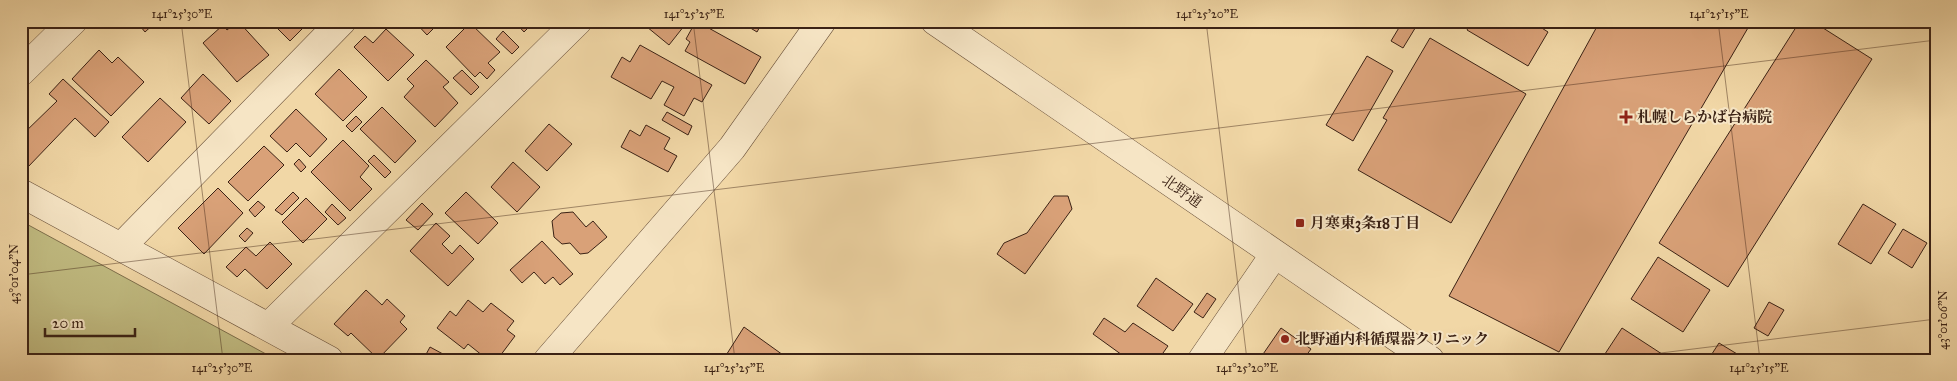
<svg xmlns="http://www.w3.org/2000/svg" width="1957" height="381" font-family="'IM FELL Great Primer','Noto Serif JP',serif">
	<rect width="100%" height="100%" fill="#f1d7a6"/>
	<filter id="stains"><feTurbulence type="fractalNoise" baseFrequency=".004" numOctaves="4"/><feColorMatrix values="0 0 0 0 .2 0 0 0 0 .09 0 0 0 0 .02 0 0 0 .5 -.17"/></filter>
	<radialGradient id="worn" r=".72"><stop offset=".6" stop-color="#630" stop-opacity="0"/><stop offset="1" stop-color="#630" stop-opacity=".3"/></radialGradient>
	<!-- green -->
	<path fill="#c1bc82" stroke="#7e6f4c" d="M 21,221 L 277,360 L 21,360 Z"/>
	<!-- building -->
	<g fill="#d9a178" stroke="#3b2215">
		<path d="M 136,21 L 157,21 L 145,32 Z"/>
		<path d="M 238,21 L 269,55 L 237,82 L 203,43 L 223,25 L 227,30 Z"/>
		<path d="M 270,21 L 295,21 L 302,29 L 290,41 Z"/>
		<path d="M 414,21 L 441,21 L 427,35 Z"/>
		<path d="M 514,21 L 535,21 L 524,32 Z"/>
		<path d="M 652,21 L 688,21 L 669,45 L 647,27 Z"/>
		<path d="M 696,21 L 761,57 L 745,84 L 685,51 L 690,42 L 686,39 Z"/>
		<path d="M 739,21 L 763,21 L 757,32 Z"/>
		<path d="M 1403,21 L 1411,21 L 1417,25 L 1403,48 L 1391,41 Z"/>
		<path d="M 1472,21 L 1531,21 L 1548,32 L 1528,66 L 1467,30 Z"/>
		<path d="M 1600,21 L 1752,21 L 1559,352 L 1449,296 Z"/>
		<path d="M 1800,21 L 1812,21 L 1872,59 L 1728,287 L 1659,243 Z"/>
		<path d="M 470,23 L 500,52 L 488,63 L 495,70 L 487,79 L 480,72 L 475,77 L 446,47 Z"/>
		<path d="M 386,29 L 414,55 L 388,81 L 354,47 L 365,36 L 373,43 Z"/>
		<path d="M 503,31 L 519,47 L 512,54 L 496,39 Z"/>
		<path d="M 1430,38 L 1526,94 L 1451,223 L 1358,170 L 1387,120 L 1383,118 Z"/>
		<path d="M 640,45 L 712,85 L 702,102 L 694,98 L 684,116 L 664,105 L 674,87 L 662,81 L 651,99 L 611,77 L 622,57 L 630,62 Z"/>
		<path d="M 99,50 L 112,63 L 118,57 L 144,82 L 111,116 L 72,79 Z"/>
		<path d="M 1367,56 L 1393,71 L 1353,141 L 1326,125 Z"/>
		<path d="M 426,60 L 449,82 L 443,87 L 458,103 L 435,127 L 404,97 L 414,86 L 407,79 Z"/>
		<path d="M 339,69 L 367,97 L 343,121 L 315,94 Z"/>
		<path d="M 462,70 L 479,87 L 471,95 L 453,78 Z"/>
		<path d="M 203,74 L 231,101 L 209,124 L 181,98 Z"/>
		<path d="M 63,79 L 109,122 L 95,137 L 75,118 L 27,168 L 21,163 L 21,136 L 57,101 L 49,94 Z"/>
		<path d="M 160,98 L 186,122 L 148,162 L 122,137 Z"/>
		<path d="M 382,107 L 416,141 L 395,163 L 360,129 Z"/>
		<path d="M 296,109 L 327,139 L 310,157 L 296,143 L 287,152 L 270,136 Z"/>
		<path d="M 667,112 L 692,126 L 688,135 L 662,120 Z"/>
		<path d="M 356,116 L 362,122 L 352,132 L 346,126 Z"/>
		<path d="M 549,124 L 572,144 L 547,171 L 525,151 Z"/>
		<path d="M 646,125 L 670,138 L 664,149 L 677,156 L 668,172 L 621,147 L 630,130 L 640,136 Z"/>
		<path d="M 343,140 L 369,166 L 360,177 L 372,189 L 350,211 L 311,172 Z"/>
		<path d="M 264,146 L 284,165 L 248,201 L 228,182 Z"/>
		<path d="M 374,155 L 391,172 L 385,178 L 368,161 Z"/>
		<path d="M 299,159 L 306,167 L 301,172 L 294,164 Z"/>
		<path d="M 513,162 L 540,187 L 517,212 L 491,187 Z"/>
		<path d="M 218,188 L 243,213 L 204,254 L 178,228 Z"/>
		<path d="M 293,192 L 299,198 L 282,215 L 275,210 Z"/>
		<path d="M 466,192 L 498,223 L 478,244 L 445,213 Z"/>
		<path d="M 1054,196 L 1068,196 L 1072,209 L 1025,274 L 997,254 L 1004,243 L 1027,233 Z"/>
		<path d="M 306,198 L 327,219 L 303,243 L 282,222 Z"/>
		<path d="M 258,201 L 265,207 L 255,217 L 249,210 Z"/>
		<path d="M 422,203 L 433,214 L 418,230 L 406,220 Z"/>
		<path d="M 332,204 L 346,218 L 338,225 L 325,212 Z"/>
		<path d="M 1863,204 L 1896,224 L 1871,264 L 1838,244 Z"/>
		<path d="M 573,212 L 586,227 L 593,221 L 607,237 L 588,253 L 580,254 L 570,243 L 562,244 L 554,237 L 552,221 L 561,213 Z"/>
		<path d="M 436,223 L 450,236 L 442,244 L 452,254 L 460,245 L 474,259 L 448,286 L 410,251 Z"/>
		<path d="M 247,228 L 253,233 L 245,242 L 239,236 Z"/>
		<path d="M 1903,229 L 1927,243 L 1912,268 L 1888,253 Z"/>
		<path d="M 542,241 L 573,274 L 560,285 L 553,277 L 545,284 L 534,272 L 522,283 L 510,270 Z"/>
		<path d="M 270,242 L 292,264 L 267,289 L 245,269 L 237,277 L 226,267 L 246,247 L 256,256 Z"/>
		<path d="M 1658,257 L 1710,290 L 1683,332 L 1631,299 Z"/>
		<path d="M 1156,278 L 1193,304 L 1173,331 L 1137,306 Z"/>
		<path d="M 366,290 L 382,305 L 387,299 L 405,316 L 400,322 L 407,329 L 378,359 L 351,333 L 348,336 L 334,324 Z"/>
		<path d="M 1207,293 L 1216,299 L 1203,318 L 1194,312 Z"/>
		<path d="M 468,300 L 483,312 L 491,303 L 514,321 L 507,330 L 515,336 L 497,360 L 488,360 L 468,344 L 464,349 L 437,328 L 450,311 L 456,316 Z"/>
		<path d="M 1769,302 L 1784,310 L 1768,336 L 1754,328 Z"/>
		<path d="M 1104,318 L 1125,332 L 1133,323 L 1168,346 L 1158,360 L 1129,360 L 1093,334 Z"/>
		<path d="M 744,327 L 790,360 L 723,360 Z"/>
		<path d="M 1281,328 L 1311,349 L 1303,360 L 1259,360 Z"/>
		<path d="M 1622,328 L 1665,356 L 1662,360 L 1601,360 Z"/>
		<path d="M 1719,343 L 1747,360 L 1708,360 Z"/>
		<path d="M 430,347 L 454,360 L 423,360 Z"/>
	</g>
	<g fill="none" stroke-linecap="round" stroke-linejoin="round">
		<defs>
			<g id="minor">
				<path d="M 935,21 L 1430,360"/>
				<path d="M 21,72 L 73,21"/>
				<path d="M 21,193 L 329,360"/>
				<path d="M 121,247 L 342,21"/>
				<path d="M 269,326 L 578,21"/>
				<path d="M 548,360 L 732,148 L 822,21"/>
				<path d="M 1202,360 L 1274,255"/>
			</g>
		</defs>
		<!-- minor casing -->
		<use href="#minor" stroke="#684f39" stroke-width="29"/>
		<!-- minor -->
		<use href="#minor" stroke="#f6e5c5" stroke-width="28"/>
	</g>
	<!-- ticks -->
	<path fill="none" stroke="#3b2215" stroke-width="1" stroke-opacity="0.45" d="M 181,21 L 223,360M 693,21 L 735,360M 1206,21 L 1247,360M 1718,21 L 1760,360M 21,275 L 1936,40M 1604,360 L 1936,319"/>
	<!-- markers -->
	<g fill="#8f2418" stroke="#f6e5c5" stroke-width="2">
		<path d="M1623.5 109.5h5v5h5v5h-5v5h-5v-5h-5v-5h5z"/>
		<rect x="1295" y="218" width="10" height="10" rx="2.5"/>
		<circle cx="1285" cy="339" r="5"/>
	</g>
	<g text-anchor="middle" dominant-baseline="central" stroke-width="4" stroke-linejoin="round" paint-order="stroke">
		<!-- poi labels -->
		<g font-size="15" font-weight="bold" fill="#3b2215" stroke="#f6e5c5" text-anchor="start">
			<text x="1637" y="117">札幌しらかば台病院</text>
			<text x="1310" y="223">月寒東3条18丁目</text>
			<text x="1295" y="339">北野通内科循環器クリニック</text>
		</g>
		<!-- street labels -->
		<g font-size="15" fill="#3b2215" stroke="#f6e5c5">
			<text transform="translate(1182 191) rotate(35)">北野通</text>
		</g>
	</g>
	<!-- margin -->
	<rect width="1957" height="381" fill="none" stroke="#f1d7a6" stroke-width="55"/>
	<!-- scale -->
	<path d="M45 328v8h90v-8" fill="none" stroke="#3b2215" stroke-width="2.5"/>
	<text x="52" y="328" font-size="15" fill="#3b2215" stroke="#f6e5c5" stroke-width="4" paint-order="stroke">20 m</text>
	<rect x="28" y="28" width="1902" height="326" fill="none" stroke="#3b2215" stroke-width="2"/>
	<g font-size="12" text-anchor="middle" fill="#3b2215">
		<text x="182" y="18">141°25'30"E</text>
		<text x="694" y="18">141°25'25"E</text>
		<text x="1207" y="18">141°25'20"E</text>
		<text x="1719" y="18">141°25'15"E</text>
		<text transform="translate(14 274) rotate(-90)" y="4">43°01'04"N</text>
		<text transform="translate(1943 320) rotate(-90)" y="4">43°01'06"N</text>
		<text x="222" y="372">141°25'30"E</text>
		<text x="734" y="372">141°25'25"E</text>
		<text x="1247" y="372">141°25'20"E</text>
		<text x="1759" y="372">141°25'15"E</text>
	</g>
	<rect width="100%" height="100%" filter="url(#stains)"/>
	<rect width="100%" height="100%" fill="url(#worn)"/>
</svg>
